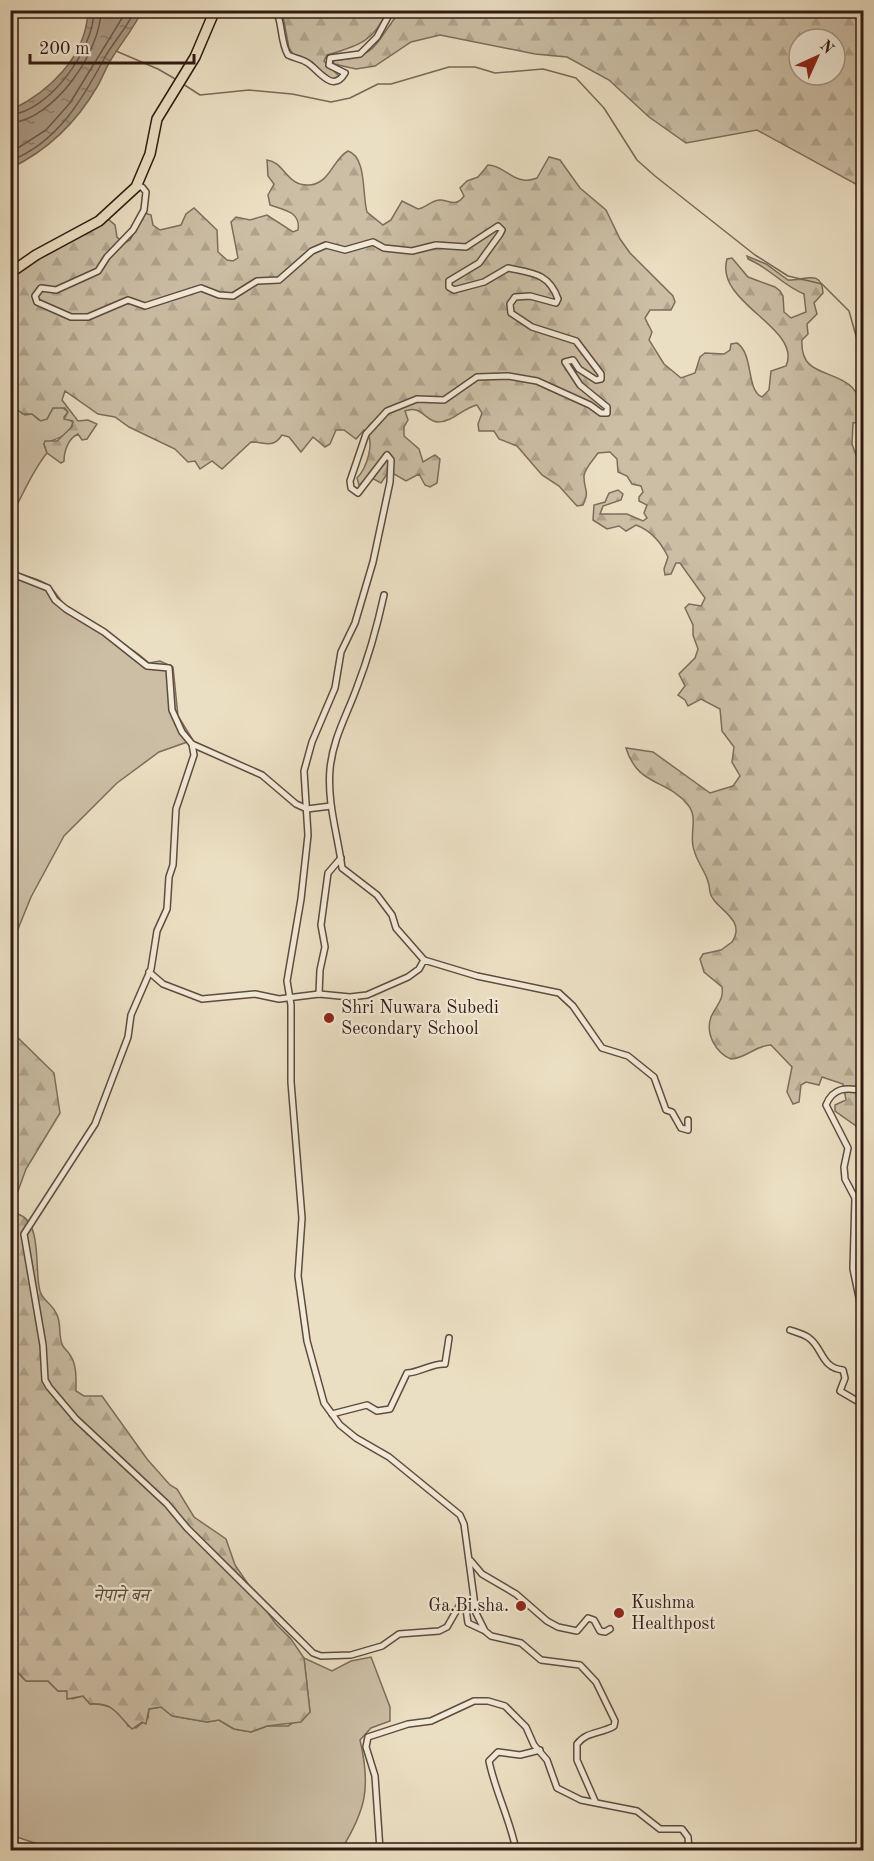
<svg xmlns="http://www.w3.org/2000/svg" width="874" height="1861" font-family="'Old Standard TT','Noto Serif Devanagari',serif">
	<defs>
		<pattern id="forest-firs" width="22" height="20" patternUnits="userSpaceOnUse" patternTransform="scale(1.5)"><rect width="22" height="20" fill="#cbbea5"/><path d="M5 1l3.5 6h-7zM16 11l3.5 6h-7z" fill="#afa38d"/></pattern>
		<pattern id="water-ripples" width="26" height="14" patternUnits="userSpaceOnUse" patternTransform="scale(1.5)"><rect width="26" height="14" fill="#ab9c87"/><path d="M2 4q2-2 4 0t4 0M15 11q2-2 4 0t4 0" fill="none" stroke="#8c7e6d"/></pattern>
	</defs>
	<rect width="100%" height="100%" fill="#ebdfc3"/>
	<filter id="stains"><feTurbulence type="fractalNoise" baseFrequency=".00333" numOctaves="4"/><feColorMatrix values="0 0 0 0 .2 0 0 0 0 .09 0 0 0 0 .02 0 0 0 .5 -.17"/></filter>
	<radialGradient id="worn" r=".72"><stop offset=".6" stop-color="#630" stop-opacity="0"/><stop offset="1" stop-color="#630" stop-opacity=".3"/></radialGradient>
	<!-- green -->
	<g fill="#cbbea5" stroke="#7e6c5c" stroke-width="1.5">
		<path d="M 11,405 L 25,415 L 32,414 L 39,420 L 47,419 L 53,408 L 62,407 L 68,412 L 64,417 L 73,422 C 69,438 55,438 44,444 L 47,453 C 32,471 23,495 11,516 Z"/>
		<path d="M 10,571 C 22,575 45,579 53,590 C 60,598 64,607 74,614 C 99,631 126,642 149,663 L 160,661 L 173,667 L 178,716 L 193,740 L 159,752 L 117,783 L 64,836 L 31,897 L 18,929 L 11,934 Z"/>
		<path d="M 371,1657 L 390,1707 L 390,1721 L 371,1728 L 360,1740 C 371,1787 366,1810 341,1850 L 55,1850 L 11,1835 L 11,1670 L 15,1670 L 26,1681 L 48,1681 L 58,1691 L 67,1691 L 72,1699 L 83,1696 L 90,1704 C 106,1703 123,1710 128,1726 L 136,1728 L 148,1718 L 149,1709 L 161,1707 L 173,1716 L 207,1722 L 219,1720 L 234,1729 L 251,1732 L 267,1726 L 288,1726 L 310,1712 L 304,1658 L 332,1671 L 351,1661 Z"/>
	</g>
	<!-- forest -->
	<g fill="url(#forest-firs)" stroke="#7e6c5c" stroke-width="1.5" fill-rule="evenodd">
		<path d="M 282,11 L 387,11 C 374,42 357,46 327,55 L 324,61 L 339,76 L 333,79 L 326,77 L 312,62 L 293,54 L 289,48 Z"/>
		<path d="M 413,11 L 863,11 L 863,188 L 757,130 L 686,143 L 649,117 L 609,80 L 567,57 L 535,54 L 440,35 L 411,42 L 375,66 L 356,69 L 334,64 L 333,60 C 376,59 375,43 398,14 ZM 799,39 L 835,39 L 835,75 L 799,75 Z"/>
		<path d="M 348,151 C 367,157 362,195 367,212 L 383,225 L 391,220 L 402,201 L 418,209 C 426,208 432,199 441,200 C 451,201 456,207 464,196 L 460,188 L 467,181 L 478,177 L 488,165 C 505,165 515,187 537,178 L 549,157 L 560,160 L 580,188 L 606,210 L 620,239 L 630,253 L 673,296 L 675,302 L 671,310 L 650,310 L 645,318 L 652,332 L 649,340 L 664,364 L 681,378 L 695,373 L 700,357 L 705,353 L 724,354 L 730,350 L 731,344 L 737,343 C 754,354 746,391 762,397 L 769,390 L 771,371 L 786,366 C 803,328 714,303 727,259 L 732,258 L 748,277 L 775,287 L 780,291 L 783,296 L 784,312 L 791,318 L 806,312 L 804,294 C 782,285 770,268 748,259 L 747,256 L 766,264 L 788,280 C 803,281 822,268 823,293 L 814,303 L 817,314 L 807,324 L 808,334 L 802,340 C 799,391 863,356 863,422 L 853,423 L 852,444 L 864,477 L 863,1137 L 856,1126 L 835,1111 L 835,1105 L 846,1100 L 843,1084 L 822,1077 L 819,1085 L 806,1082 L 801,1085 L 799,1102 L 793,1104 L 787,1092 L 792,1067 L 771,1045 C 756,1045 747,1058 731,1059 C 716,1053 705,1034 711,1017 C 716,1005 724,1001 722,987 L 704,972 L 700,959 L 703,954 L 721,950 L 732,942 C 748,918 712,908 710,892 C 709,873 696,864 693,846 C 690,832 698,817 688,805 C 666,778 638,787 626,748 L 653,752 L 710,793 L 733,786 L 740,776 L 732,762 L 734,747 L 722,731 L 720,709 L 701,699 L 688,706 L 685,700 L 678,695 L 685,686 L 679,674 L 695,658 L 698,649 L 693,635 L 693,625 L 685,608 L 689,604 L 701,606 L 705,598 L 680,563 L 676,563 L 671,574 L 665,575 L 664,569 L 668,557 C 661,542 652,531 636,525 L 626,531 L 619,526 L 607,529 L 593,520 L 594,505 L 605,502 L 609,493 L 618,490 L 623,494 L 621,500 L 603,506 L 600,514 L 627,514 L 643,521 L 647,518 L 644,513 L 647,505 L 639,501 L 639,497 L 643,492 L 641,486 L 632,484 L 627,476 L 618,472 L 617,459 L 610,452 L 598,453 C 594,459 583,470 584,477 C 584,491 590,490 583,505 L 577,506 L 559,486 L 542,475 L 517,446 L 499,439 L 494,431 L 479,431 L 478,424 L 482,413 L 477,405 C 463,408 453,422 438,422 C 426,422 421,404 405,411 L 408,420 L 404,427 L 404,436 L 419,449 L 423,462 L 435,455 L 440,459 L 437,483 L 430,487 L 425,485 L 419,474 L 406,481 L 389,471 L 381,483 L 372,478 L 359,485 L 357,478 C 366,469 377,440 364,430 L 356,439 L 344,430 L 336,430 L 330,444 L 325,447 L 313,437 L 301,452 L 289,437 L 282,435 C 273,449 265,442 251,442 L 222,469 L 212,461 L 200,469 L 195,461 L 188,462 L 175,449 L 129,427 L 115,417 L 98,414 L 65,391 L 62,400 L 78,421 L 88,420 L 97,424 L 87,439 L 82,440 L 78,434 C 69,438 64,450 64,461 L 61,463 L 47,453 L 44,444 L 45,441 L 57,441 L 72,427 L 73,421 L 64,419 L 68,412 L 65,408 L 53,408 L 47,419 L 41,421 L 32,414 L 23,414 L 11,405 L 10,275 L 108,219 L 115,225 L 117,237 L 124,243 L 130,240 L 145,213 L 151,215 L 153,225 L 160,230 L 181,225 L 186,214 L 194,208 L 217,230 L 218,252 L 227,260 L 233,261 L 238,258 L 231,222 L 236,217 L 250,220 L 267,215 L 293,232 L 298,230 C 301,211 283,210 270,205 L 268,195 L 274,184 L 268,176 L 267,160 C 285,162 286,187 310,185 C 330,183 333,159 348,151 Z"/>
		<path d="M 10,1030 L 54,1073 L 60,1113 L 26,1169 L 14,1202 L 18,1214 C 43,1222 34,1270 40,1291 C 42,1300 52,1304 56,1313 C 62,1323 58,1334 62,1344 C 63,1348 68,1351 70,1355 C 77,1365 76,1378 76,1391 L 84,1396 L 102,1396 L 147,1459 L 170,1485 L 177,1489 L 194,1517 L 226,1539 L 235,1565 L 275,1623 L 291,1639 L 304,1658 L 310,1712 L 301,1722 L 267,1726 L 251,1732 L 234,1729 L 219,1720 L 207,1722 L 172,1716 L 161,1707 L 149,1709 L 146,1724 L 142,1722 L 132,1729 C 117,1715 115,1702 90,1704 L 83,1696 L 67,1699 L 67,1691 L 58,1691 L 48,1681 L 26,1681 L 16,1670 L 11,1670 Z"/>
	</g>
	<!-- water -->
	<path fill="url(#water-ripples)" stroke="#7a6858" stroke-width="1.5" d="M 88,11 L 142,11 C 134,28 122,42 112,58 C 106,67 103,77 97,87 C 76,123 48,150 11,168 L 11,110 C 49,92 86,57 88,11 Z"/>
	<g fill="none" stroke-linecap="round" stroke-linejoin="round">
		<!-- shore -->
		<g stroke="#6e5b4c" stroke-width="1.5">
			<path d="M 10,115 C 50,111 94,49 94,10"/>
			<path d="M 10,123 C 54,120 101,51 101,10"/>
			<path d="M 10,153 L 46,130 L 70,103 L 127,10"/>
			<path d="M 10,161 C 58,142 82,100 105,57 C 114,41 127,28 135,10"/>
		</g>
		<!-- stream -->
		<g stroke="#7a6858" stroke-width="1.5">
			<path d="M 116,51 L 158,69 L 177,80"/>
			<path d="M 183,84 L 200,95 L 249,90 L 292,94 L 331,102 L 350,98 L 378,84 L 391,84 L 449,67 L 475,67 L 495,73 L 543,69 L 576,78 L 604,108 L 637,160 L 655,176 L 755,255 L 788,276 L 822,284 L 849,311 L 858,343 L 864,349"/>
		</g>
		<defs>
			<g id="street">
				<path d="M 276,10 C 283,25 280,41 288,55 C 294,58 301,59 306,62 C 318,68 332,95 345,73 L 329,65 L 330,58 L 360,54 L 377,37 L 390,13 L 395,10"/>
				<path d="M 136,187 L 142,187 L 146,192 L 144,210 L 133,230 L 107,257 L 98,271 L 56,290 L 41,288 L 35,296 L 37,302 L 71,317 L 88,317 L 128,300 L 145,306 L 201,288 L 219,295 L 233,296 L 257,281 L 279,280 L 312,251 L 326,245 L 345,250 L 373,242 L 384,248 L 412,251 L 436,245 L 466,247 L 498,226 L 502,230 L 500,234 L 479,263 L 449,281 L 449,287 L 454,290 L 484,282 L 508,268 C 532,273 549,273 558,299 L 556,303 L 530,296 L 515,297 L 510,304 L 511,313 L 532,327 L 576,341 L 601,374 L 601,379 L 596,380 L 579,369 L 573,360 L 565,362 L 580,385 L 607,407 L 607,413 L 601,413 L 590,405 L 537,381 L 508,376 L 477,377 L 444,400 L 417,399 L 387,411 L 366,434 L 350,481 L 351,488 L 358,493 L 387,455 L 391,460 L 390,482 L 373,562 L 355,623 L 341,652 L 335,688 L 312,742 L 304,771 L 308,835 L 301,899 L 287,981 L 291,1005 L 291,1082 L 302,1218 L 298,1276 L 307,1341 L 324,1403 L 340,1425 L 356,1438 L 389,1457 L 460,1515 L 464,1524 L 476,1613 L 485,1631 L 491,1636 L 521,1643 L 541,1660 L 580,1665 L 596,1682 L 615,1721 L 614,1726 C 601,1734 587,1731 577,1744 L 577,1760 L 595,1801"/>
				<path d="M 10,427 L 13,429 L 10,441"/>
				<path d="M 10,573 L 48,588 L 55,600 L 66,609 L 104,632 L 147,666 L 169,668 L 172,710 L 182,732 L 192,744 L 262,775 L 296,804 L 307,809 L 331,806"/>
				<path d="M 384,595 C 377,627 369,656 357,687 C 347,715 333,738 330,769 C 327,804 338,835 342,868 L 377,895 L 392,915 L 396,928 L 424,960"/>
				<path d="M 192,744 L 194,755 L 176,809 L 173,865 L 169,877 L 167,909 L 157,931 L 151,969 L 131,1015 L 128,1037 L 95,1124 L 24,1234 L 43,1345 L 45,1380 L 49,1387 L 76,1419 L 167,1504 L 187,1528 L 313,1653 L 321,1656 L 351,1655 L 382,1646 L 399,1634 L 439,1631 L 447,1627 L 462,1601 L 465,1602 L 468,1623 L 483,1630"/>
				<path d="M 149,972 L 163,984 L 202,999 L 255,994 L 279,999 L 319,994 L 350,997 L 367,995 L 408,977 L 419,969 L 424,960 L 477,976 L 559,993 L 573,1006 L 602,1048 L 628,1056 L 654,1077 L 666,1110 L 672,1112 L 681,1128 L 688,1130 L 688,1120"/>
				<path d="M 319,994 L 320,970 L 325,947 L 321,925 L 328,873 L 341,858"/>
				<path d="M 864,1091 C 847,1087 833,1087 826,1105 L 848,1148 L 844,1167 L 845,1179 L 855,1198 L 853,1269 L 864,1321"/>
				<path d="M 790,1330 C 796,1332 804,1334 809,1338 C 823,1348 821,1368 843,1370 L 845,1378 L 840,1391 L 864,1405"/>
				<path d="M 332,1414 L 367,1405 L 377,1411 L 390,1409 L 407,1373 C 419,1373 432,1363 445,1364 L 449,1338"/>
				<path d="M 471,1561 L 482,1574 L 516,1594 L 547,1621 L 558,1627 L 577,1631 L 588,1618 L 594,1620 L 600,1631 L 605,1632 L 610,1629"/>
				<path d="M 380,1850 L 375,1776 L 366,1747 L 368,1737 L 408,1724 L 431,1721 L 474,1701 L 488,1701 L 505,1706 L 526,1727 L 534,1745 L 547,1760 L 557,1788 L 581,1800 L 637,1811 L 660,1829 L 682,1829 L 688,1837 L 689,1850"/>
				<path d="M 516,1850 C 510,1819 495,1791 489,1761 L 498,1752 L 520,1755 L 540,1750"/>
			</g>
			<path id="highway" d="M 10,273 L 36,255 L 99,221 L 136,187 L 150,154 L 157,119 L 195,57 L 215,10"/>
		</defs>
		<!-- street casing -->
		<use href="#street" stroke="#5f4b3e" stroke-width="8"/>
		<!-- highway casing -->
		<use href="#highway" stroke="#301a12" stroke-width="12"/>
		<!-- street -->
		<use href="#street" stroke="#f2ead8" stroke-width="5"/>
		<!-- highway -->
		<use href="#highway" stroke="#ebdfc3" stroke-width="9"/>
	</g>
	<!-- markers -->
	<g fill="#8f2418" stroke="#f2ead8" stroke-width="2">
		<circle cx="329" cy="1018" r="6"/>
		<circle cx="521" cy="1606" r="6"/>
		<circle cx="619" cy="1613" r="6"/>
	</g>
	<g text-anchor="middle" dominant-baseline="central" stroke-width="4.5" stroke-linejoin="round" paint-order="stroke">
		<!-- poi labels -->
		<g font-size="18" fill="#301a12" stroke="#f2ead8" text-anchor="start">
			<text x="341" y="1008">Shri Nuwara Subedi<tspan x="341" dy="21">Secondary School</tspan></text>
			<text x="631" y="1603">Kushma<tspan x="631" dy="21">Healthpost</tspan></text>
			<text x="509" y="1606" text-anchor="end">Ga.Bi.sha.</text>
		</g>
		<!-- park labels -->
		<g font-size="18" font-style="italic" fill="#5e4b3e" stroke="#f2ead8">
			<text x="121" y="1596">नेपाने बन</text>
		</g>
	</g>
	<!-- margin -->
	<rect width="874" height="1861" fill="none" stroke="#ebdfc3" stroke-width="36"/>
	<rect x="12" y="12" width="850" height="1837" fill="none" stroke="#301a12" stroke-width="3"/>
	<rect x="18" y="18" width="838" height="1825" fill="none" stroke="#301a12" stroke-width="1.5"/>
	<!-- north arrow -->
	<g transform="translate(817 57) rotate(45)"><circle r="28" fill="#f2ead8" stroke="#a49789" stroke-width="1.5"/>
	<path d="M0-4.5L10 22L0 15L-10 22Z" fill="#8f2418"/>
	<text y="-9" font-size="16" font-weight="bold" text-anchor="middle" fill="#301a12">N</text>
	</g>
	<!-- scale -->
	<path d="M30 54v9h164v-9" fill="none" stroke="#301a12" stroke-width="3"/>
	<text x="39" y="54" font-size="18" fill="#301a12" stroke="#f2ead8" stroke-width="4.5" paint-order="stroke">200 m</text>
	<rect width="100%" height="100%" filter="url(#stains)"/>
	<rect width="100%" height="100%" fill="url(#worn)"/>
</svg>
